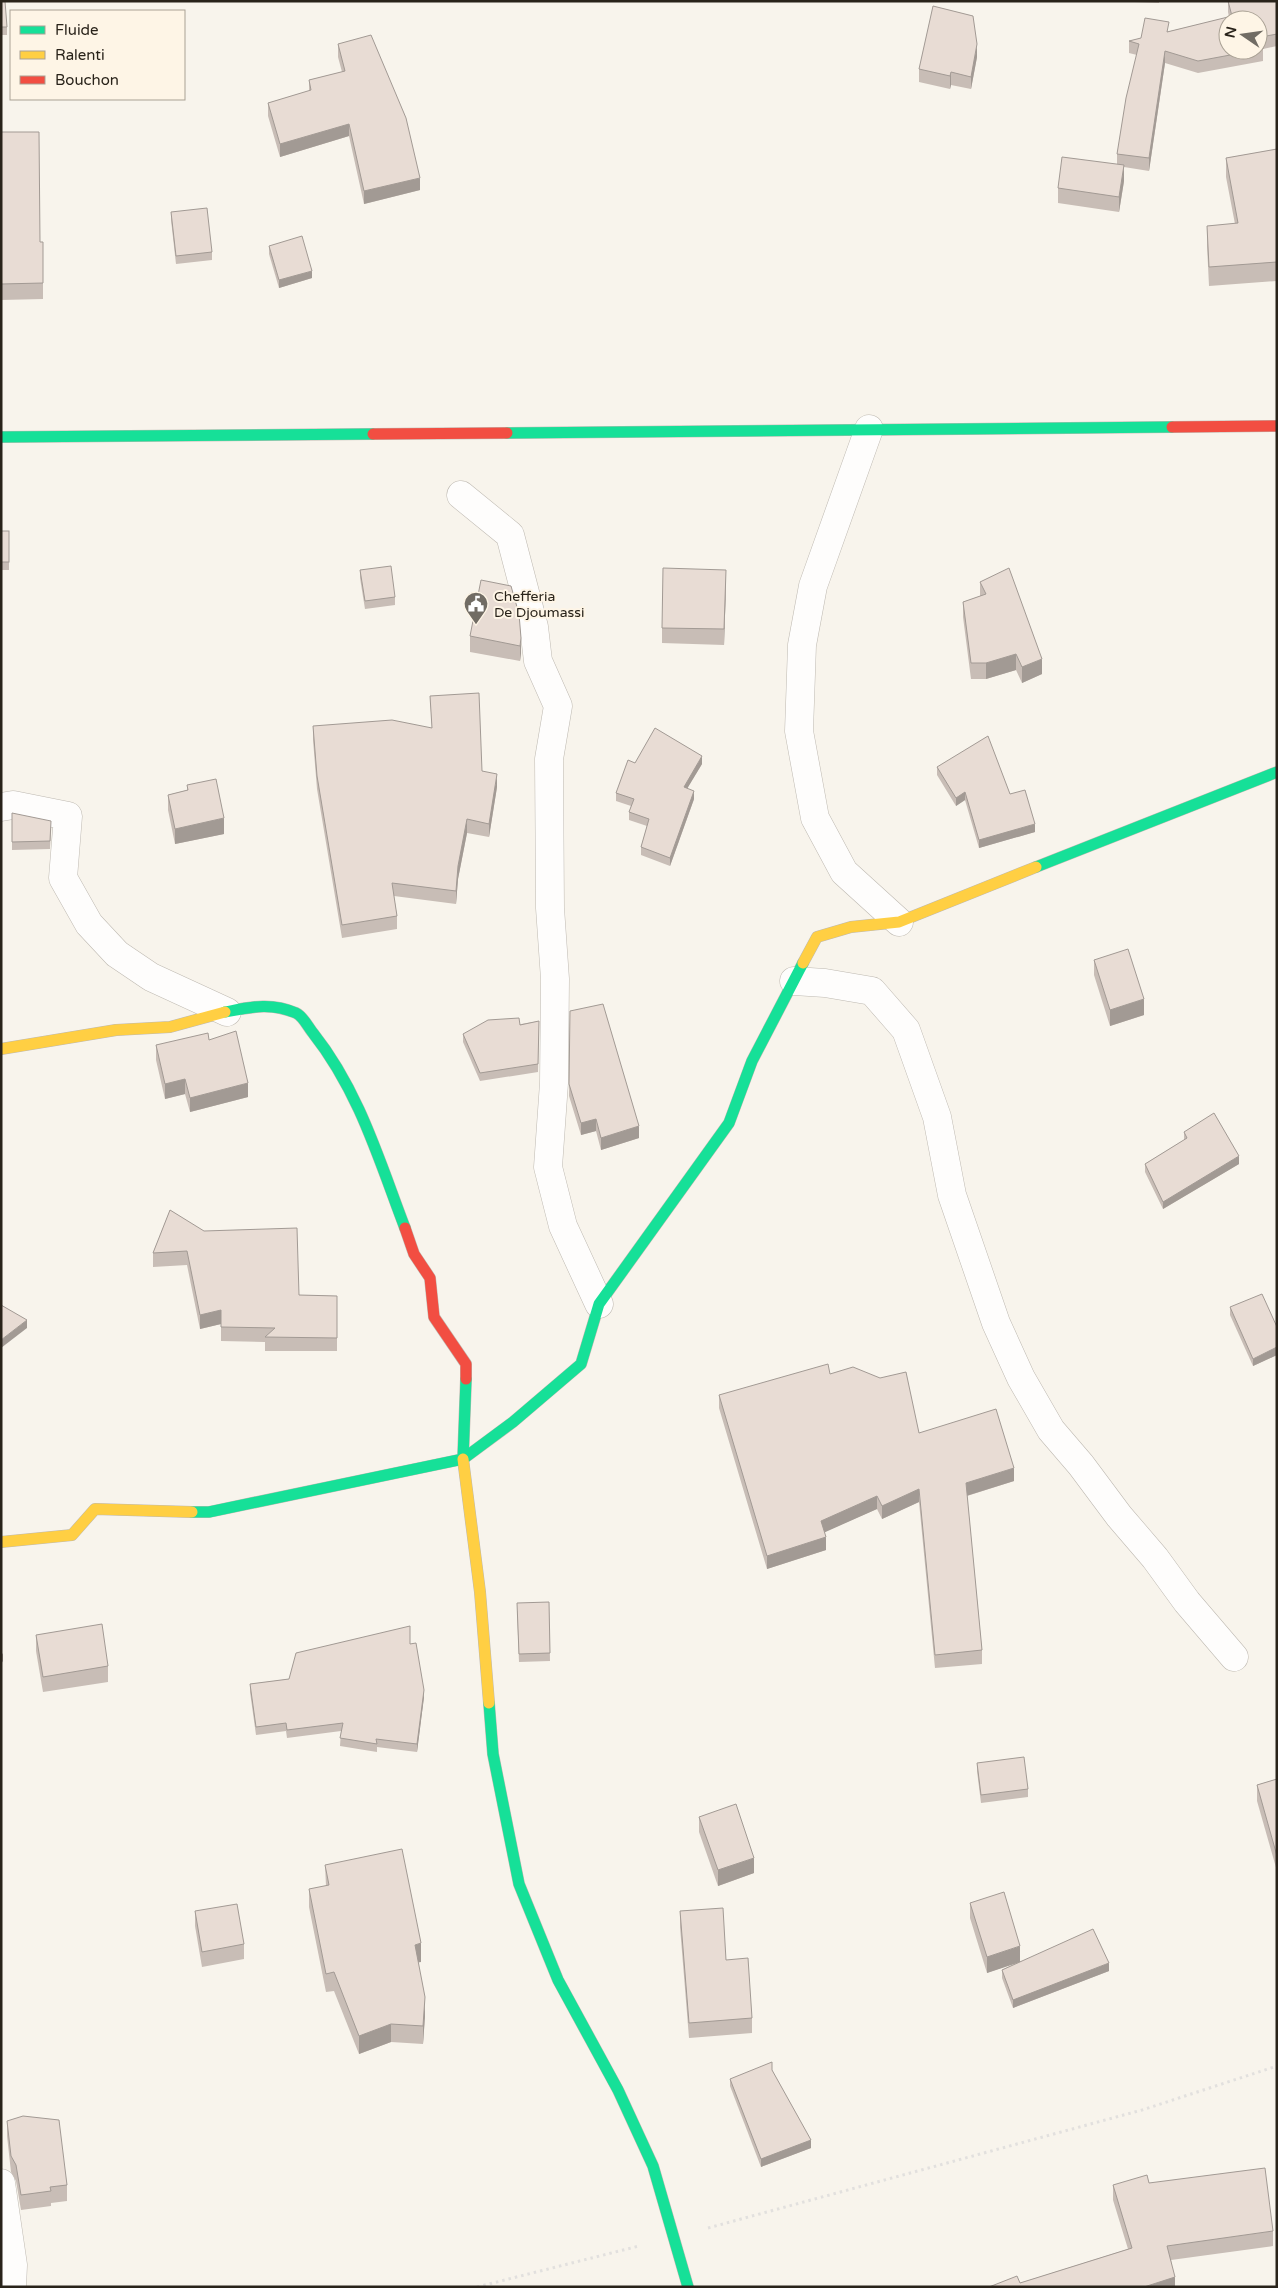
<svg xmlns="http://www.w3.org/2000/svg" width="1278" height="2288" font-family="'Varela Round',sans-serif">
	<rect width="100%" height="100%" fill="#f8f4ec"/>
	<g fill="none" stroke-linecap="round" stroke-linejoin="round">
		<defs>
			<g id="street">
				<path d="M 869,429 L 813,586 L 802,645 L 799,731 L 815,818 L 844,872 L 899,922"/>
				<path d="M 461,495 L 510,535 L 534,627 L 538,661 L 558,706 L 549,759 L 550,908 L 555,979 L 554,1083 L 548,1167 L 563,1226 L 599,1304"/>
				<path d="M 1,807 L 13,805 L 68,816 L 63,878 L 89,924 L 117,954 L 151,977 L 227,1012"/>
				<path d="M 794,981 L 825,983 L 872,991 L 906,1030 L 937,1117 L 952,1195 L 996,1323 L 1021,1378 L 1051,1430 L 1081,1465 L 1119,1516 L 1155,1558 L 1187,1602 L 1234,1657"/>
				<path d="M 1,2183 L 13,2265 L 12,2287"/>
			</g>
			<g id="fast">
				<path d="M 507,433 L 1172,427"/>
				<path d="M 1,437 L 373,434"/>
				<path d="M 1036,867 L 1277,772"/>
				<path d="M 225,1012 C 251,1007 271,1002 296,1013 C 303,1016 308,1027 313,1033 C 359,1091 379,1160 405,1228"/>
				<path d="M 463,1459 L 513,1422 L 581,1364 L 599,1304 L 729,1123 L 752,1061 L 803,963"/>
				<path d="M 192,1512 L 209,1512 L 463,1459 L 466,1379"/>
				<path d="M 489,1703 L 493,1754 L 519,1884 L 558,1980 L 618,2090 L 653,2166 L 688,2287"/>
			</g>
			<g id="slow">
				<path d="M 803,963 L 817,937 L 851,927 L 899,922 L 1036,867"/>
				<path d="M 1,1049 L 116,1030 L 170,1027 L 225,1012"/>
				<path d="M 463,1459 L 480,1592 L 489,1703"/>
				<path d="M 1,1542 L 72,1535 L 95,1509 L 192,1512"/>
			</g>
			<g id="jam">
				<path d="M 1172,427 L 1277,426"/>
				<path d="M 373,434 L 507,433"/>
				<path d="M 405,1228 L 414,1254 L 430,1278 L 434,1317 L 466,1364 L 466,1379"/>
			</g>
		</defs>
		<!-- street casing -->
		<use href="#street" stroke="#beb9b1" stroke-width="29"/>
		<!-- fast casing -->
		<use href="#fast" stroke="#beb9b1" stroke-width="12"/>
		<!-- slow casing -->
		<use href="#slow" stroke="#beb9b1" stroke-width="12"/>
		<!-- jam casing -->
		<use href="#jam" stroke="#beb9b1" stroke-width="12"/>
		<!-- path -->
		<g stroke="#e2e0de" stroke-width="3" stroke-dasharray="2.5 4" stroke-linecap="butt">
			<path d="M 708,2228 L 1142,2110 L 1277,2066"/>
			<path d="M 477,2287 L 639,2246"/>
		</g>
		<!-- street -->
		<use href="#street" stroke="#fefdfc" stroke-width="28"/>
		<!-- fast -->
		<use href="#fast" stroke="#16e098" stroke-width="11"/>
		<!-- slow -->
		<use href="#slow" stroke="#ffcf43" stroke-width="11"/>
		<!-- jam -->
		<use href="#jam" stroke="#f24e42" stroke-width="11"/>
	</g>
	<!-- wall -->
	<g fill="#c8bdb6">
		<path d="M 1,1 L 7,27 L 7,35 L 1,35 Z"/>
		<path d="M 1111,1 L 1159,1 L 1159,3 Z"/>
		<path d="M 1228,1 L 1277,1 L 1277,46 L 1263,49 L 1263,61 L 1198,73 L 1165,63 L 1149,171 L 1124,167 L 1124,181 L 1119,212 L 1058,203 L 1058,188 L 1117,164 L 1117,154 L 1137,55 L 1129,53 L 1129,41 L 1229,17 L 1228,12 Z"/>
		<path d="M 338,44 L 420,190 L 364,204 L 349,136 L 280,157 L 268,116 L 268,103 L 309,91 L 309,80 L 342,72 L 338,57 Z"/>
		<path d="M 977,57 L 971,89 L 951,85 L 950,89 L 919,82 L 919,69 Z"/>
		<path d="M 1,132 L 40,242 L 43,242 L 43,299 L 1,300 Z"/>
		<path d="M 1277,149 L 1277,281 L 1209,286 L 1207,245 L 1207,226 L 1235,224 L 1226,177 L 1226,158 Z"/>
		<path d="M 171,212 L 212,252 L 212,260 L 176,264 L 171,220 Z"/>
		<path d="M 269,246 L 312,278 L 279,288 L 269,254 Z"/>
		<rect x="1" y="531" width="8" height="39"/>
		<path d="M 360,570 L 395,597 L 395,605 L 365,609 L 360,578 Z"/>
		<path d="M 980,582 L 1042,674 L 1022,683 L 1016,670 L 986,679 L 971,679 L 963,617 L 963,602 L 980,596 Z"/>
		<path d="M 726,585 L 724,645 L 662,643 L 662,628 Z"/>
		<path d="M 511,586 L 521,653 L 520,661 L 470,652 L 470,636 Z"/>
		<path d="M 430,696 L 482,771 L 497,787 L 489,837 L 467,833 L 458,879 L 456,904 L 394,896 L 397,916 L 397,929 L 342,938 L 317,789 L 313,740 L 313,726 L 432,728 Z"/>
		<path d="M 635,763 L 702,764 L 687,788 L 694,799 L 670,866 L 641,855 L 641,847 L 647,826 L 629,820 L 629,812 L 631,806 L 616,801 L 616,793 Z"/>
		<path d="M 937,767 L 1010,794 L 1035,832 L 979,848 L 965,800 L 956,806 L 937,775 Z"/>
		<path d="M 187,785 L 224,834 L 175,844 L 168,810 L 168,795 L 187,790 Z"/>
		<path d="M 12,813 L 51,829 L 50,849 L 12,850 Z"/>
		<path d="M 1094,960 L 1144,1015 L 1110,1026 L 1094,975 Z"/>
		<path d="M 570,1011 L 639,1138 L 601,1150 L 596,1131 L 581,1135 L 569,1096 Z"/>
		<path d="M 539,1021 L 538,1072 L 480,1081 L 463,1042 L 463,1034 Z"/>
		<path d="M 209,1040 L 248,1097 L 190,1112 L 185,1094 L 165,1099 L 156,1060 L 156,1045 Z"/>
		<path d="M 1184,1132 L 1239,1164 L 1163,1209 L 1145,1172 L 1145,1164 L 1184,1140 Z"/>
		<path d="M 170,1210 L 299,1295 L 337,1296 L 337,1351 L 265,1351 L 265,1342 L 221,1341 L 221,1324 L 200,1329 L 187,1265 L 153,1267 L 153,1253 Z"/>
		<path d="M 1230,1307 L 1277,1327 L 1277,1355 L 1253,1366 L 1230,1315 Z"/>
		<path d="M 830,1374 L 880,1378 L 919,1433 L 1014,1481 L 967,1496 L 982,1650 L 982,1664 L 935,1668 L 919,1502 L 882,1519 L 877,1509 L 824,1532 L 826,1550 L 767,1569 L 719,1408 L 719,1395 Z"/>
		<path d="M 549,1602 L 550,1661 L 519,1662 L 517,1611 Z"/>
		<path d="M 36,1635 L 108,1666 L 108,1682 L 43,1692 L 36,1651 Z"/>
		<path d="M 410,1644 L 424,1697 L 417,1752 L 377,1747 L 377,1752 L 340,1746 L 341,1731 L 287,1738 L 286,1731 L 256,1735 L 250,1692 L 250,1684 L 289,1679 Z"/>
		<path d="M 977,1763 L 1028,1789 L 1028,1797 L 981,1803 L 977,1771 Z"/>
		<path d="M 1277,1779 L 1277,1871 L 1257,1801 L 1257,1785 Z"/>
		<path d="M 699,1817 L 754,1873 L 718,1886 L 699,1832 Z"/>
		<path d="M 325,1865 L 421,1962 L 418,1962 L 425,2016 L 423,2044 L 391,2042 L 359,2054 L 334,1991 L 326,1992 L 309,1907 L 309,1889 L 326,1886 Z"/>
		<path d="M 970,1903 L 1020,1961 L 1109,1971 L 1013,2008 L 1002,1978 L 1002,1970 L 1018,1962 L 987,1973 L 970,1918 Z"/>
		<path d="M 195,1911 L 244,1944 L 244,1959 L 202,1967 L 195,1926 Z"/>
		<path d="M 680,1911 L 726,1960 L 752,2018 L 752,2033 L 689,2038 L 680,1927 Z"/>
		<path d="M 772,2070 L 811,2148 L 761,2167 L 730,2086 L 730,2079 Z"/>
		<path d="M 7,2121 L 67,2185 L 67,2201 L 51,2203 L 51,2206 L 21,2210 L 16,2181 L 11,2172 L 7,2136 Z"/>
		<path d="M 1149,2183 L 1273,2231 L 1273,2246 L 1171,2260 L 1175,2287 L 1020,2283 L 1128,2249 L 1113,2200 L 1113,2185 Z"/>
	</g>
	<!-- shaded-wall -->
	<g fill="#a29a94">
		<path d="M 977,44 L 977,57 L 971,89 L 971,77 Z"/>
		<path d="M 1165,51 L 1165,63 L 1149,171 L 1149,158 Z"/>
		<path d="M 951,72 L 951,85 L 950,89 L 950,76 Z"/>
		<path d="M 349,124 L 349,136 L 280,157 L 280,144 Z"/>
		<path d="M 1124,165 L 1124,181 L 1119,212 L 1119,197 Z"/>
		<path d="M 420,178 L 420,190 L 364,204 L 364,191 Z"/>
		<path d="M 312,271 L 312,278 L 279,288 L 279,280 Z"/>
		<path d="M 726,570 L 726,585 L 724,645 L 724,629 Z"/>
		<path d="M 521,638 L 521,653 L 520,661 L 520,646 Z"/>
		<path d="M 1016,654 L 1016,670 L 986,679 L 986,663 Z"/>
		<path d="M 1042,659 L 1042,674 L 1022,683 L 1022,667 Z"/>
		<path d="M 702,756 L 702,764 L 684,794 L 684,787 Z"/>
		<path d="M 497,774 L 497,787 L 489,837 L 489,824 Z"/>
		<path d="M 694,791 L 694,799 L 670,866 L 670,858 Z"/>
		<path d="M 965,792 L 965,800 L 956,806 L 956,798 Z"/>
		<path d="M 224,818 L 224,834 L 175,844 L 175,829 Z"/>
		<path d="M 467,819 L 467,833 L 458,879 L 456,904 L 456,891 L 458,866 Z"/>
		<path d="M 1035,824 L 1035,832 L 979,848 L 979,840 Z"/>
		<path d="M 1144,999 L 1144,1015 L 1110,1026 L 1110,1010 Z"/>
		<path d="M 185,1079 L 185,1094 L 165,1099 L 165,1084 Z"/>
		<path d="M 248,1083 L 248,1097 L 190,1112 L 190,1098 Z"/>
		<path d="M 596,1119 L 596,1131 L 581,1135 L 581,1123 Z"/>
		<path d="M 639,1126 L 639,1138 L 601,1150 L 601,1138 Z"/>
		<path d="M 1239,1156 L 1239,1164 L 1163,1209 L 1163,1202 Z"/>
		<path d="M 221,1310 L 221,1324 L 200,1329 L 200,1315 Z"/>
		<path d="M 27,1320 L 27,1328 L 1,1348 L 1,1340 Z"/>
		<path d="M 1277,1347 L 1277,1355 L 1253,1366 L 1253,1359 Z"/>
		<path d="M 1014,1468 L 1014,1481 L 966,1496 L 966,1483 Z"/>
		<path d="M 919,1489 L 919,1502 L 882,1519 L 882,1506 Z"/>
		<path d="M 877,1496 L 877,1509 L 821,1534 L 821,1521 Z"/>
		<path d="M 826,1537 L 826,1550 L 767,1569 L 767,1556 Z"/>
		<path d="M 3,1653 L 3,1661 L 1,1664 L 1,1656 Z"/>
		<path d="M 424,1690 L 424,1697 L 417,1752 L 417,1744 Z"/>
		<path d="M 754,1858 L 754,1873 L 718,1886 L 718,1870 Z"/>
		<path d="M 421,1943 L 421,1962 L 415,1963 L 415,1945 Z"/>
		<path d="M 1020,1946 L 1020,1962 L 987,1973 L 987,1957 Z"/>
		<path d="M 1109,1963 L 1109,1971 L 1013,2008 L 1013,2000 Z"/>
		<path d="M 425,1997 L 425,2016 L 423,2044 L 423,2026 Z"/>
		<path d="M 391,2024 L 391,2042 L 359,2054 L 359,2036 Z"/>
		<path d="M 811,2140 L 811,2148 L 761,2167 L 761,2159 Z"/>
		<path d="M 1175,2277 L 1175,2287 L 1144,2287 Z"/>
	</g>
	<!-- building -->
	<g fill="#e8dcd4" stroke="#a29a94">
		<path d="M 1,1 L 5,1 L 7,27 L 1,27 Z"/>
		<path d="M 1228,1 L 1277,1 L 1277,34 L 1261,37 L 1263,49 L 1258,50 L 1258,20 L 1228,20 L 1228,50 L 1257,50 L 1198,61 L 1165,51 L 1149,158 L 1117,154 L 1126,98 L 1139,44 L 1129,41 L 1141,38 L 1145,18 L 1169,22 L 1167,32 L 1232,16 Z"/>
		<path d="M 933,6 L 973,16 L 977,44 L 971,77 L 951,72 L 950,76 L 919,69 Z"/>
		<path d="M 371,35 L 406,118 L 420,178 L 364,191 L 349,124 L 280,144 L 268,103 L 311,90 L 309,80 L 345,71 L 338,44 Z"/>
		<path d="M 1,132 L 39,132 L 40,242 L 43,242 L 43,283 L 1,284 Z"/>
		<path d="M 1277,149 L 1277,262 L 1209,267 L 1207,226 L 1238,223 L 1226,158 Z"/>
		<path d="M 1062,157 L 1124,165 L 1119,197 L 1058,188 Z"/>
		<path d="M 207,208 L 212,252 L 176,256 L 171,212 Z"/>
		<path d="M 302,236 L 312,271 L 279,280 L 269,246 Z"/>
		<rect x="1" y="531" width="8" height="31"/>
		<path d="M 391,566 L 395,597 L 365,601 L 360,570 Z"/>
		<path d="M 663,568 L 726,570 L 724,629 L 662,628 Z"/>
		<path d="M 1009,568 L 1042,659 L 1022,667 L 1016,654 L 986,663 L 971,663 L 963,602 L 986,594 L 980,582 Z"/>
		<path d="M 481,580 L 511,586 L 519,614 L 521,638 L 520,646 L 470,636 Z"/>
		<path d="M 479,693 L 482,771 L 497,774 L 489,824 L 467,819 L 458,866 L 456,891 L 392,883 L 397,916 L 342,925 L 317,776 L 313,726 L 392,720 L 432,728 L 430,696 Z"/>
		<path d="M 655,728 L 702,756 L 684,787 L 694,791 L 670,858 L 641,847 L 649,819 L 629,812 L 634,799 L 616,793 L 628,760 L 635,763 Z"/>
		<path d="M 988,736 L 1010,794 L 1025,790 L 1035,824 L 979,840 L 965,792 L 956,798 L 937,767 Z"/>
		<path d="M 216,779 L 224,818 L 175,829 L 168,795 L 188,790 L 187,785 Z"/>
		<path d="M 12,813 L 51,821 L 50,841 L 12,842 Z"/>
		<path d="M 1128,949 L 1144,999 L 1110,1010 L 1094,960 Z"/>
		<path d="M 603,1004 L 639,1126 L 601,1138 L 596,1119 L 581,1123 L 569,1084 L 570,1011 Z"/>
		<path d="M 519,1018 L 520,1025 L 539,1021 L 538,1064 L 480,1073 L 463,1034 L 488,1020 Z"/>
		<path d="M 236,1031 L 248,1083 L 190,1098 L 185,1079 L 165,1084 L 156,1045 L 208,1033 L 209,1040 Z"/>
		<path d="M 1214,1113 L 1239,1156 L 1163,1202 L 1145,1164 L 1187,1138 L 1184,1132 Z"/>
		<path d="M 170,1210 L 204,1231 L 297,1228 L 299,1295 L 337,1296 L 337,1338 L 265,1337 L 275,1328 L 221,1327 L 221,1310 L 200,1315 L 187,1251 L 153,1253 Z"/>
		<path d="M 1262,1294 L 1277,1327 L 1277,1347 L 1253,1359 L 1230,1307 Z"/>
		<path d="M 1,1305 L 27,1320 L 1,1340 Z"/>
		<path d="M 828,1364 L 830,1374 L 853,1367 L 880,1378 L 906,1372 L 919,1433 L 996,1409 L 1014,1468 L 966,1483 L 982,1650 L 935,1655 L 919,1489 L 882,1506 L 877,1496 L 821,1521 L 826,1537 L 767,1556 L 719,1395 Z"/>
		<path d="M 549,1602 L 550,1653 L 519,1654 L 517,1603 Z"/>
		<path d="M 102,1624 L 108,1666 L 43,1677 L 36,1635 Z"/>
		<path d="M 410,1626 L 410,1644 L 416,1643 L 424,1690 L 417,1744 L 376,1739 L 377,1744 L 340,1738 L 343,1723 L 287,1730 L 286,1723 L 256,1727 L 250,1684 L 289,1679 L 296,1653 Z"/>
		<path d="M 1024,1757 L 1028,1789 L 981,1795 L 977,1763 Z"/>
		<path d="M 1277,1779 L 1277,1856 L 1257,1785 Z"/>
		<path d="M 736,1804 L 754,1858 L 718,1870 L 699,1817 Z"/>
		<path d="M 402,1849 L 421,1943 L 415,1945 L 425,1997 L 423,2026 L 391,2024 L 359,2036 L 334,1972 L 326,1974 L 309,1889 L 329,1885 L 325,1865 Z"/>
		<path d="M 1004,1892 L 1020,1946 L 987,1957 L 970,1903 Z"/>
		<path d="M 237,1904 L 244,1944 L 202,1952 L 195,1911 Z"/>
		<path d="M 723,1908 L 726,1960 L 748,1958 L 752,2018 L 689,2023 L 680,1911 Z"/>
		<path d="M 1093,1929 L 1109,1963 L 1013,2000 L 1002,1970 Z"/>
		<path d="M 772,2062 L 772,2070 L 811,2140 L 761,2159 L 730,2079 Z"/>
		<path d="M 23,2116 L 59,2120 L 67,2185 L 50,2187 L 51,2191 L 21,2195 L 16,2165 L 11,2156 L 7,2121 Z"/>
		<path d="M 1265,2168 L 1273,2231 L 1167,2246 L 1175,2277 L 1144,2287 L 989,2287 L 1017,2276 L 1020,2283 L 1132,2248 L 1113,2185 L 1147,2175 L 1149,2183 Z"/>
	</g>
	<!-- icons -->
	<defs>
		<symbol id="civic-pin" viewBox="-11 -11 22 30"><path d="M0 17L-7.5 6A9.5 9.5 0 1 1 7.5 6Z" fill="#716c64" stroke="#fef5e6"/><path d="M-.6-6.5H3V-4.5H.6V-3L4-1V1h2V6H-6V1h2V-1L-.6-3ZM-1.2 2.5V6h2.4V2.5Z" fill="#fff"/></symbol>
	</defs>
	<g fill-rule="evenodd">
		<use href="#civic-pin" x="462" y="590" width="28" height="38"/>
	</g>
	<g text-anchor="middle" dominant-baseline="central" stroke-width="4" stroke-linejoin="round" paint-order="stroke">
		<!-- poi labels -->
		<g font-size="14" fill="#29231a" stroke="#fef5e6" text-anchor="start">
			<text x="494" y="596">Chefferia<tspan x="494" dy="16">De Djoumassi</tspan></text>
		</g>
	</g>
	<!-- border -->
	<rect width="1278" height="2288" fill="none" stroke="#29231a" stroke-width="5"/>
	<!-- legend -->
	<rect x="10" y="10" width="175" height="90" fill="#fef5e6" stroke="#a9a194"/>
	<rect x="20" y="26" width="25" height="8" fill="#16e098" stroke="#a9a194"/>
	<text x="55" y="35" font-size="15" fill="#29231a">Fluide</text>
	<rect x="20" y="51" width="25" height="8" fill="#ffcf43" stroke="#a9a194"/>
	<text x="55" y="60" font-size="15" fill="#29231a">Ralenti</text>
	<rect x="20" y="76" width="25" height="8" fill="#f24e42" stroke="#a9a194"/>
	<text x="55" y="85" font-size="15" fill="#29231a">Bouchon</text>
	<!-- north arrow -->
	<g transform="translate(1243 35) rotate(283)"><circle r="24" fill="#fef5e6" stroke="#a9a194"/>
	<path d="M0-4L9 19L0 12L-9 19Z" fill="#716c64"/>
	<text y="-8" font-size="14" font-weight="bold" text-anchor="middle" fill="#29231a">N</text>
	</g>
</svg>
